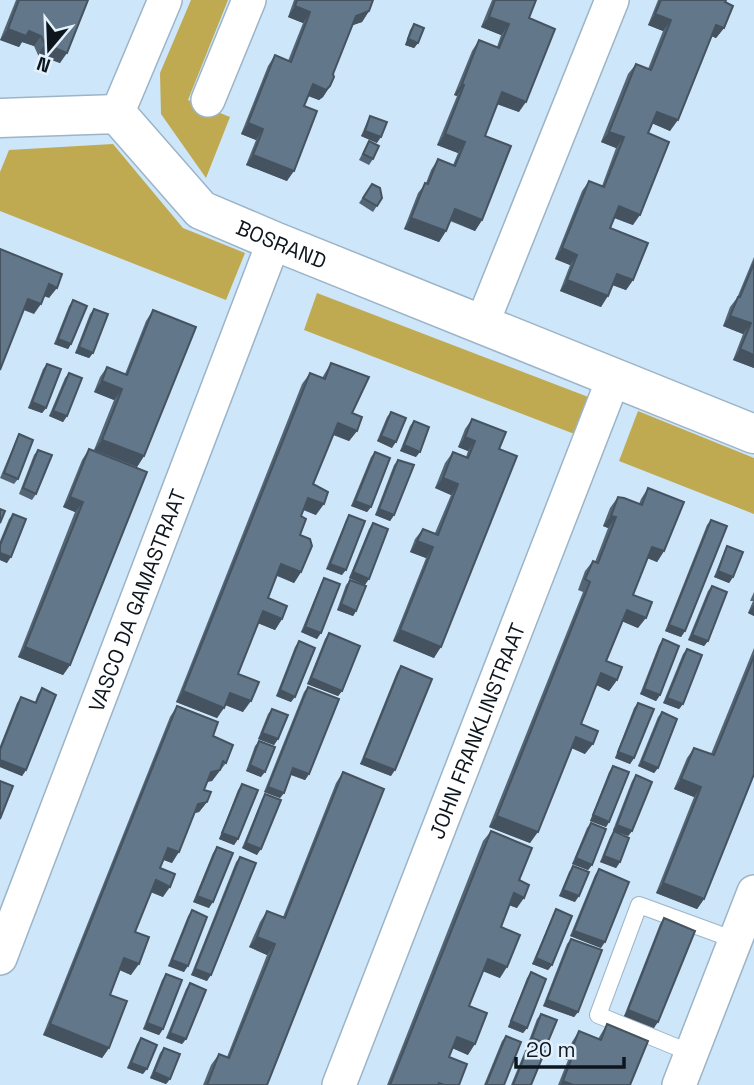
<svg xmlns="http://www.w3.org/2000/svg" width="754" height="1085" font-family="'Space Grotesk',sans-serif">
	<rect width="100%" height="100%" fill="#cde6f9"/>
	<!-- forest -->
	<g fill="#c0aa51">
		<path d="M 191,0 L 228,0 L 188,100 L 230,117 L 206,178 L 161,114 L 160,73 Z"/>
		<path d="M 113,144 L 183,228 L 245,253 L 226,300 L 0,211 L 0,172 L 9,150 Z"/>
		<path d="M 317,293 L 591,398 L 577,435 L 304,330 Z"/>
		<path d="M 638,411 L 754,458 L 754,514 L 619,461 Z"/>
	</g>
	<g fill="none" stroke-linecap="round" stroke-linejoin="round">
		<defs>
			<path id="service" d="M 691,1053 L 598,1015 L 639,905 L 735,940"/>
			<g id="minor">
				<path d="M 208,100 L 249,0"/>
				<path d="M 117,114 L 165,0"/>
				<path d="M 482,324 L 612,0"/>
				<path id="s1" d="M 0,958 L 274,241"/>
				<path id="s2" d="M 339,1085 L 614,377"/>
				<path d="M 679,1085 L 754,892"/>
			</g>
			<g id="tertiary">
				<path id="s3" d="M 0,118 L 117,114 L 201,210 L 274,241 L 754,434"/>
			</g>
		</defs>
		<!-- service casing -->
		<use href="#service" stroke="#9cb4c7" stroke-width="18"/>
		<!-- minor casing -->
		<use href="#minor" stroke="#9cb4c7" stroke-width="36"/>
		<!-- tertiary casing -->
		<use href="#tertiary" stroke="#9cb4c7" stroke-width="41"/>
		<!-- service -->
		<use href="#service" stroke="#fff" stroke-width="16"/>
		<!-- minor -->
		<use href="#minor" stroke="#fff" stroke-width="33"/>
		<!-- tertiary -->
		<use href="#tertiary" stroke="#fff" stroke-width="38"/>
	</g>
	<!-- wall -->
	<g fill="#546676">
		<path d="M 16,0 L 88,0 L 60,63 L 38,55 L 34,46 L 22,42 L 19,47 L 0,40 Z"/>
		<path d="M 294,0 L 373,0 L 369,11 L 362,22 L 352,25 L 333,74 L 330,86 L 323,97 L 319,100 L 308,96 L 304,106 L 287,181 L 246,165 L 256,140 L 241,134 L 268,66 L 275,55 L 288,61 L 303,23 L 288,17 Z"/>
		<path d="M 492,0 L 536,0 L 529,18 L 519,112 L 497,104 L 485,136 L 482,220 L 475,231 L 450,221 L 446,231 L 439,242 L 404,229 L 418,193 L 426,183 L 431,170 L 438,159 L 453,165 L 458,153 L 437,145 L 457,96 L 454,95 L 472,51 L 479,40 L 497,47 L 501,35 L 481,27 Z"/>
		<path d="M 658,0 L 726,0 L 724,28 L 716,38 L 711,36 L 670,131 L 652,123 L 648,133 L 633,225 L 614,218 L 610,228 L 633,280 L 626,290 L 612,285 L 601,307 L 560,291 L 570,265 L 555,259 L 582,191 L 589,181 L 602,186 L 616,148 L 601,142 L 628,74 L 636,64 L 648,69 L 663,31 L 648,25 Z"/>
		<path d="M 414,24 L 418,43 L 414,48 L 405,45 L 410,30 Z"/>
		<path d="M 370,116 L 377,143 L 361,136 L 367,122 Z"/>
		<path d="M 369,141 L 373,159 L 369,165 L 359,160 Z"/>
		<path d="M 372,184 L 382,198 L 373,212 L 359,203 Z"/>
		<path d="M 754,257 L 754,368 L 733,360 L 743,334 L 723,326 L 730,307 L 737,298 Z"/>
		<path d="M 73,300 L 71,344 L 68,349 L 54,344 L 69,306 Z"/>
		<path d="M 94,309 L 93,353 L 89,358 L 75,353 L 90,314 Z"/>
		<path d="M 153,310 L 144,456 L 137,467 L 94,450 L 114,400 L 94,392 L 100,377 L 107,367 L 125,374 L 146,321 Z"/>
		<path d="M 331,363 L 352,413 L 357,431 L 349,441 L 333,435 L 313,484 L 316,515 L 303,510 L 301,516 L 300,535 L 301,572 L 294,583 L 277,576 L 268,598 L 282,619 L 275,630 L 258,623 L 238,674 L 243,712 L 225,705 L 217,718 L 176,702 L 302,384 L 310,373 L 322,378 Z"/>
		<path d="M 47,364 L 46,408 L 42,413 L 28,408 L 43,369 Z"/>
		<path d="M 69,373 L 67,416 L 63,422 L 49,416 L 65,378 Z"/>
		<path d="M 391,412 L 392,448 L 377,441 L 387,417 Z"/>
		<path d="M 472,419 L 499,449 L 434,658 L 393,641 L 426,558 L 410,552 L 415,539 L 423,529 L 435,533 L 451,495 L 435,488 L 445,463 L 453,452 L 466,457 L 468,451 L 458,447 L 465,429 Z"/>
		<path d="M 414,421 L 416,457 L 400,451 L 410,426 Z"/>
		<path d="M 19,434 L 18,479 L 14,484 L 0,478 L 16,440 Z"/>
		<path d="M 89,449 L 70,665 L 63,675 L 18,657 L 75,512 L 63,507 L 82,460 Z"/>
		<path d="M 38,450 L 36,494 L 32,500 L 19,494 L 34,455 Z"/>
		<path d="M 375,452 L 371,507 L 367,512 L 351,506 L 371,457 Z"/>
		<path d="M 398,460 L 394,515 L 390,521 L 375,515 L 394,465 Z"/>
		<path d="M 648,488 L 664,551 L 657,562 L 647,558 L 633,595 L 638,628 L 622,621 L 606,661 L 617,680 L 609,691 L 597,685 L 581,724 L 585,754 L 572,748 L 530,843 L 489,827 L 583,592 L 578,590 L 585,571 L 593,561 L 595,562 L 608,528 L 603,526 L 610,508 L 618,497 L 639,504 L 641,499 Z"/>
		<path d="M 13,514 L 7,563 L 0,560 L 0,541 L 9,519 Z"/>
		<path d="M 349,515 L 342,575 L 326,569 L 346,520 Z"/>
		<path d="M 711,520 L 685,631 L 681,637 L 665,631 L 707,525 Z"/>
		<path d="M 373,523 L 365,585 L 349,578 L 369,529 Z"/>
		<path d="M 727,546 L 733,577 L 729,583 L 714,577 L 724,552 Z"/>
		<path d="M 324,578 L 317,639 L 301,632 L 321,583 Z"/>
		<path d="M 350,580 L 356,611 L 353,616 L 337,610 L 346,585 Z"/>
		<path d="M 712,586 L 708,641 L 704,646 L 688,640 L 708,591 Z"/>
		<path d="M 754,592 L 754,616 L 748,613 L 753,601 L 750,601 Z"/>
		<path d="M 329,633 L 342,691 L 338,696 L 307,684 L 325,639 Z"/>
		<path d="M 663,639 L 660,695 L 656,701 L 640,694 L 659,645 Z"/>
		<path d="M 299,641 L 291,702 L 276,696 L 295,647 Z"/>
		<path d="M 754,648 L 754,774 L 704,899 L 697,909 L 656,893 L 694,797 L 674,789 L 687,758 L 694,748 L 711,754 Z"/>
		<path d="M 687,649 L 683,704 L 679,709 L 663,703 L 683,654 Z"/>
		<path d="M 401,666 L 391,776 L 360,764 L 397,672 Z"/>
		<path d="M 308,687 L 309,774 L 305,780 L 291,775 L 284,793 L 280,798 L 264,792 L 304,692 Z"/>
		<path d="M 42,688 L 26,770 L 22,776 L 0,767 L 0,746 L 17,703 L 21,697 L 35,702 L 38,694 Z"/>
		<path d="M 638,703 L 634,758 L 630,764 L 615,758 L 634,708 Z"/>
		<path d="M 177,706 L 213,736 L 226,763 L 212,781 L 207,782 L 204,790 L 207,802 L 199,812 L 194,813 L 172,863 L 164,860 L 160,868 L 163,897 L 151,892 L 135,932 L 131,975 L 120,970 L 110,995 L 109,1048 L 102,1058 L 43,1035 L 170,717 Z"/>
		<path d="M 272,709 L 278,739 L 274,745 L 258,739 L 268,714 Z"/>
		<path d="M 662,712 L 658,768 L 654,773 L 638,766 L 658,717 Z"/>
		<path d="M 259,741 L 261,777 L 246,771 L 255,746 Z"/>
		<path d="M 613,766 L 609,822 L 606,827 L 590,821 L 609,772 Z"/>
		<path d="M 343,772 L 267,1085 L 203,1085 L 211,1065 L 219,1054 L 227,1057 L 267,955 L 249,947 L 260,922 L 267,911 L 283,917 L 336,783 Z"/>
		<path d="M 636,775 L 632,831 L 628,836 L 613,830 L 632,781 Z"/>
		<path d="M 242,784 L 238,839 L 234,845 L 219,839 L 238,790 Z"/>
		<path d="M 265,794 L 257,855 L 242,848 L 262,799 Z"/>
		<path d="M 591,823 L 592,865 L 588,870 L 572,864 L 587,828 Z"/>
		<path d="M 491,831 L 519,880 L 517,908 L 509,905 L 501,927 L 500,978 L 483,971 L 469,1006 L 468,1055 L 452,1048 L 449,1057 L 459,1085 L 387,1085 L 483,841 Z"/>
		<path d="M 614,831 L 620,862 L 616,868 L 600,862 L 610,837 Z"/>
		<path d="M 217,847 L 209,908 L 193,902 L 213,853 Z"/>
		<path d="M 240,857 L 207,981 L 191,975 L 236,862 Z"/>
		<path d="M 573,866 L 575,902 L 559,896 L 569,872 Z"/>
		<path d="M 599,869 L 601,948 L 570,936 L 595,875 Z"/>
		<path d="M 556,909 L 552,965 L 548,970 L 532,964 L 553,915 Z"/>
		<path d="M 192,910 L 184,972 L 168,966 L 188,916 Z"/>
		<path d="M 664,918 L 654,1028 L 624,1016 L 660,924 Z"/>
		<path d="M 571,939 L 578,1012 L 574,1017 L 543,1006 L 567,944 Z"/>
		<path d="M 531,972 L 527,1028 L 523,1033 L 508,1027 L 527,978 Z"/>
		<path d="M 166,974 L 163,1029 L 159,1035 L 143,1029 L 162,980 Z"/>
		<path d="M 190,983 L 186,1039 L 182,1044 L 166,1038 L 186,989 Z"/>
		<path d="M 541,1014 L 547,1044 L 543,1050 L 528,1043 L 537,1019 Z"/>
		<path d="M 607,1024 L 630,1085 L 558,1085 L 568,1060 L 565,1059 L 572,1042 L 579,1031 L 598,1039 Z"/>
		<path d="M 506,1036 L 504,1085 L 484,1085 L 502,1041 Z"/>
		<path d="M 141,1038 L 143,1074 L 127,1068 L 137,1044 Z"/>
		<path d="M 529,1045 L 531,1085 L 511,1085 L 525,1051 Z"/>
		<path d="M 164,1048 L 170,1079 L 166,1084 L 150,1078 L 160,1053 Z"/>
	</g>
	<!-- shaded-wall -->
	<g fill="#455360">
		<path d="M 295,6 L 310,12 L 303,23 L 288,17 Z"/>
		<path d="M 369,11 L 362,22 L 348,27 L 356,16 Z"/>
		<path d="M 655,14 L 671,20 L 663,31 L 648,25 Z"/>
		<path d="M 489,17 L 509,24 L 501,35 L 481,27 Z"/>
		<path d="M 716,25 L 724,28 L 716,38 L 709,35 Z"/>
		<path d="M 8,29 L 29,31 L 41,36 L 34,46 L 22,42 L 19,47 L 0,40 Z"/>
		<path d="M 408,39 L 418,43 L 414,48 L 405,45 Z"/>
		<path d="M 45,44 L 67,53 L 60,63 L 38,55 Z"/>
		<path d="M 313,84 L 330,86 L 323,97 L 319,100 L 306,95 Z"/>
		<path d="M 462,84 L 464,85 L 457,96 L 454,95 Z"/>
		<path d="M 502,92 L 526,102 L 519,112 L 494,103 Z"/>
		<path d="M 657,112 L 678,120 L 670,131 L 649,122 Z"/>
		<path d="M 248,123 L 263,129 L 256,140 L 241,134 Z"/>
		<path d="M 365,131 L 381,137 L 377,143 L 361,136 Z"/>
		<path d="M 609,132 L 624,137 L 616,148 L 601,142 Z"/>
		<path d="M 445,134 L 465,142 L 458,153 L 437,145 Z"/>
		<path d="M 253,155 L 294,171 L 287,181 L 246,165 Z"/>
		<path d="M 619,206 L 640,215 L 633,225 L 612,217 Z"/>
		<path d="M 455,209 L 482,220 L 475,231 L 448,219 Z"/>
		<path d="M 411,218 L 446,231 L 439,242 L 404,229 Z"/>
		<path d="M 562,248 L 577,255 L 570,265 L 555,259 Z"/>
		<path d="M 617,274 L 633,280 L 626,290 L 610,284 Z"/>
		<path d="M 567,280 L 608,296 L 601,307 L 560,291 Z"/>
		<path d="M 49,284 L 57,288 L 49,298 L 41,295 Z"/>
		<path d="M 28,299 L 41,304 L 34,314 L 21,309 Z"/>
		<path d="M 730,316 L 751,323 L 743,334 L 723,326 Z"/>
		<path d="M 58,339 L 71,344 L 68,349 L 54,344 Z"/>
		<path d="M 79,347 L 93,353 L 89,358 L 75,353 Z"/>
		<path d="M 740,349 L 754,355 L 754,368 L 733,360 Z"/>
		<path d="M 102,381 L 122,389 L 114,400 L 94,392 Z"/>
		<path d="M 32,402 L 46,408 L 42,413 L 28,408 Z"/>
		<path d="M 53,411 L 67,416 L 63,422 L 49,416 Z"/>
		<path d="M 338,423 L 357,431 L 349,441 L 330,433 Z"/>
		<path d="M 381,436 L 396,442 L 392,448 L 377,441 Z"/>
		<path d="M 465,437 L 475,441 L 468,451 L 458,447 Z"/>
		<path d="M 102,440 L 144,456 L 137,467 L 94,450 Z"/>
		<path d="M 404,445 L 420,452 L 416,457 L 400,451 Z"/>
		<path d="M 443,478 L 458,484 L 451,495 L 435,488 Z"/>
		<path d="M 70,497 L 83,502 L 75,512 L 63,507 Z"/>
		<path d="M 308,498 L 324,504 L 316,515 L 300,508 Z"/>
		<path d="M 355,501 L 371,507 L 367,512 L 351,506 Z"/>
		<path d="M 379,509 L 394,515 L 390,521 L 375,515 Z"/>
		<path d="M 611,516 L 616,517 L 608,528 L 603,526 Z"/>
		<path d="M 417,541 L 433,547 L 426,558 L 410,552 Z"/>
		<path d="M 652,547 L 664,551 L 657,562 L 645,557 Z"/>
		<path d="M 0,553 L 11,557 L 7,563 L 0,560 Z"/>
		<path d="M 281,564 L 301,572 L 294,583 L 274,574 Z"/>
		<path d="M 330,564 L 346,570 L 342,575 L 326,569 Z"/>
		<path d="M 718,571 L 733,577 L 729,583 L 714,577 Z"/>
		<path d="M 353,572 L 369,579 L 365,585 L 349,578 Z"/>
		<path d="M 341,604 L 356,611 L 353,616 L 337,610 Z"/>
		<path d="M 754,605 L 754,616 L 748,613 Z"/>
		<path d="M 627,610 L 646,618 L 638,628 L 619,620 Z"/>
		<path d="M 263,611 L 282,619 L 275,630 L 255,622 Z"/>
		<path d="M 669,625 L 685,631 L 681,637 L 665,631 Z"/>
		<path d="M 305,627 L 321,633 L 317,639 L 301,632 Z"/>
		<path d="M 400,630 L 441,647 L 434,658 L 393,641 Z"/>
		<path d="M 692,635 L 708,641 L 704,646 L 688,640 Z"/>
		<path d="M 25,647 L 70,665 L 63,675 L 18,657 Z"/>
		<path d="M 601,673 L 617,680 L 609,691 L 594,684 Z"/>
		<path d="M 311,678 L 342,691 L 338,696 L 307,684 Z"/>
		<path d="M 644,689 L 660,695 L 656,701 L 640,694 Z"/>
		<path d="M 280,690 L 295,697 L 291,702 L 276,696 Z"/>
		<path d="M 183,691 L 224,708 L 217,718 L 176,702 Z"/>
		<path d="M 230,693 L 251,701 L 243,712 L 223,704 Z"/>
		<path d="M 667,698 L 683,704 L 679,709 L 663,703 Z"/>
		<path d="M 262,733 L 278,739 L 274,745 L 258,739 Z"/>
		<path d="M 576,737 L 593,744 L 585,754 L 569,747 Z"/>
		<path d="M 618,752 L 634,758 L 630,764 L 615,758 Z"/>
		<path d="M 364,758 L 395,770 L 391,776 L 360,764 Z"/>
		<path d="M 0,760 L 26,770 L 22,776 L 0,767 Z"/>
		<path d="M 642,761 L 658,768 L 654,773 L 638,766 Z"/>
		<path d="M 250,765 L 265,772 L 261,777 L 246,771 Z"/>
		<path d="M 293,768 L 309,774 L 305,780 L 289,774 Z"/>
		<path d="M 220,770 L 212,781 L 204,782 L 211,772 Z"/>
		<path d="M 681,779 L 701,787 L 694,797 L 674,789 Z"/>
		<path d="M 268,787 L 284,793 L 280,798 L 264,792 Z"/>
		<path d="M 207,802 L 199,812 L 191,814 L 198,804 Z"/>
		<path d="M 593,815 L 609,822 L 606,827 L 590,821 Z"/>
		<path d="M 497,816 L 538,832 L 530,843 L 489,827 Z"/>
		<path d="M 617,825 L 632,831 L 628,836 L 613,830 Z"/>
		<path d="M 222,833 L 238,839 L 234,845 L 219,839 Z"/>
		<path d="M 246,843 L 261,849 L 257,855 L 242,848 Z"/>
		<path d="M 168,848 L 179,852 L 172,863 L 161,859 Z"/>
		<path d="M 604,856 L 620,862 L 616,868 L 600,862 Z"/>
		<path d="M 576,858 L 592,865 L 588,870 L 572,864 Z"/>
		<path d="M 156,880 L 170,887 L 163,897 L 148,891 Z"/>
		<path d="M 663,883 L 704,899 L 697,909 L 656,893 Z"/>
		<path d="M 563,890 L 579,896 L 575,902 L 559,896 Z"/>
		<path d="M 514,893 L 524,898 L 517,908 L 506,904 Z"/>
		<path d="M 197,896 L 213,902 L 209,908 L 193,902 Z"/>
		<path d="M 574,931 L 605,942 L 601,948 L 570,936 Z"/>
		<path d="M 257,937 L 275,944 L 267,955 L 249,947 Z"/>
		<path d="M 124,958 L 139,964 L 131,975 L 117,969 Z"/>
		<path d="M 536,958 L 552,965 L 548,970 L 532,964 Z"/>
		<path d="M 488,959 L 507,967 L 500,978 L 480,970 Z"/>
		<path d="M 172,960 L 188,966 L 184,972 L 168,966 Z"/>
		<path d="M 195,969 L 211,975 L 207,981 L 191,975 Z"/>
		<path d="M 547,1000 L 578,1012 L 574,1017 L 543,1006 Z"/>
		<path d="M 628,1010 L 658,1022 L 654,1028 L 624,1016 Z"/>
		<path d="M 511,1021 L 527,1028 L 523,1033 L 508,1027 Z"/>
		<path d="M 147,1023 L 163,1029 L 159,1035 L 143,1029 Z"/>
		<path d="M 50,1024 L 109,1048 L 102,1058 L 43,1035 Z"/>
		<path d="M 170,1033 L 186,1039 L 182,1044 L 166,1038 Z"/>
		<path d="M 457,1037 L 475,1044 L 468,1055 L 450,1047 Z"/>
		<path d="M 532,1038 L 547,1044 L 543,1050 L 528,1043 Z"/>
		<path d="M 572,1048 L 575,1049 L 568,1060 L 565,1059 Z"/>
		<path d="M 131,1063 L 147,1069 L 143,1074 L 127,1068 Z"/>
		<path d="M 154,1072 L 170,1079 L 166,1084 L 150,1078 Z"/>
		<path d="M 563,1081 L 573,1085 L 560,1085 Z"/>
	</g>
	<!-- building -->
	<g fill="#627789" stroke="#455360" stroke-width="2">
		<path d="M 19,0 L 88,0 L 67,53 L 45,44 L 41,36 L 29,31 L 26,36 L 8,29 Z"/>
		<path d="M 297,0 L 373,0 L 369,11 L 356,16 L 333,74 L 334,77 L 330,86 L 326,90 L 313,84 L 304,106 L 317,111 L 294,171 L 253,155 L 263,129 L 248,123 L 275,55 L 291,62 L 310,12 L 295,6 Z"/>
		<path d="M 495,0 L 536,0 L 529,18 L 555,29 L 526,102 L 502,92 L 485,136 L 511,146 L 482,220 L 455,209 L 446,231 L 411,218 L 425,183 L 428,184 L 438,159 L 455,166 L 465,142 L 445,134 L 464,85 L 462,84 L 479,40 L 499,48 L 509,24 L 489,17 Z"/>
		<path d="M 661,0 L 726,0 L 725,2 L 733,6 L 724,28 L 716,25 L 678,120 L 657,112 L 648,133 L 669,142 L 640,215 L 619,206 L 610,228 L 648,243 L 633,280 L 617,274 L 608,296 L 567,280 L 577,255 L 562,248 L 589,181 L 604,187 L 624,137 L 609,132 L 636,64 L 651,70 L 671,20 L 655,14 Z"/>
		<path d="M 414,24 L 424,28 L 418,43 L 408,39 Z"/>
		<path d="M 370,116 L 387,122 L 381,137 L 365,131 Z"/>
		<path d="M 369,141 L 379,146 L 373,159 L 363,154 Z"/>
		<path d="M 372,184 L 380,188 L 382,198 L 377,206 L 363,198 Z"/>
		<path d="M 0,249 L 62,274 L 57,288 L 49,284 L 41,304 L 28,299 L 0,370 Z"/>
		<path d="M 754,263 L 754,355 L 740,349 L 751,323 L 730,316 L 738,297 L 740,297 Z"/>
		<path d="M 73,300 L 87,306 L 71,344 L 58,339 Z"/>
		<path d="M 94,309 L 108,314 L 93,353 L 79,347 Z"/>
		<path d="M 153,310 L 196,327 L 144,456 L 102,440 L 122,389 L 102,381 L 107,367 L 127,375 Z"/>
		<path d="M 331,363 L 369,377 L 352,413 L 362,417 L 357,431 L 338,423 L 313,484 L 328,492 L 324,504 L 308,498 L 301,516 L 306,519 L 300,535 L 310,539 L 312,546 L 301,572 L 281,564 L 268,598 L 287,606 L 282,619 L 263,611 L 238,674 L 259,682 L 251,701 L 230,693 L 224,708 L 183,691 L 310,373 L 325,379 Z"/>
		<path d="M 47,364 L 61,369 L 46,408 L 32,402 Z"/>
		<path d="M 69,373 L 82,378 L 67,416 L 53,411 Z"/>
		<path d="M 391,412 L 406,418 L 396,442 L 381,436 Z"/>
		<path d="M 472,419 L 506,432 L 499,449 L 517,456 L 441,647 L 400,630 L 433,547 L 417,541 L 423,529 L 438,535 L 458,484 L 443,478 L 453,452 L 468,458 L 475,441 L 465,437 Z"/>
		<path d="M 414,421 L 429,427 L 420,452 L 404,445 Z"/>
		<path d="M 19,434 L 33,440 L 18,479 L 4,473 Z"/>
		<path d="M 89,449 L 147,472 L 70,665 L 25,647 L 83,502 L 70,497 Z"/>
		<path d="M 38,450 L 52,455 L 36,494 L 23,488 Z"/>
		<path d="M 375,452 L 390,458 L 371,507 L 355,501 Z"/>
		<path d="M 398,460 L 414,465 L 394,515 L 379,509 Z"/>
		<path d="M 648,488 L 684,502 L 664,551 L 652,547 L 633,595 L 652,602 L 646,618 L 627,610 L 606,661 L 622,667 L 617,680 L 601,673 L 581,724 L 598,731 L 593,744 L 576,737 L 538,832 L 497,816 L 590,582 L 585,579 L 593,561 L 598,563 L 616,517 L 611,516 L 618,497 L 624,498 L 642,505 Z"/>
		<path d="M 0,509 L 5,511 L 0,523 Z"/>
		<path d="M 13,514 L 26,519 L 11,557 L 0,553 L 0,545 Z"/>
		<path d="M 349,515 L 365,521 L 346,570 L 330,564 Z"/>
		<path d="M 711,520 L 727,526 L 685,631 L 669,625 Z"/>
		<path d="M 373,523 L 388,529 L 369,579 L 353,572 Z"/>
		<path d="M 727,546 L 743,552 L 733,577 L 718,571 Z"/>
		<path d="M 324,578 L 340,584 L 321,633 L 305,627 Z"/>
		<path d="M 350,580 L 366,586 L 356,611 L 341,604 Z"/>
		<path d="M 712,586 L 727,592 L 708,641 L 692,635 Z"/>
		<path d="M 329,633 L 360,646 L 342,691 L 311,678 Z"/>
		<path d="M 663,639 L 679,646 L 660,695 L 644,689 Z"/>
		<path d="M 299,641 L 315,648 L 295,697 L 280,690 Z"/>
		<path d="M 687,649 L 702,655 L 683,704 L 667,698 Z"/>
		<path d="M 754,656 L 754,774 L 704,899 L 663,883 L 701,787 L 681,779 L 694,748 L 714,755 Z"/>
		<path d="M 401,666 L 432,679 L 395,770 L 364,758 Z"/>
		<path d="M 308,687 L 339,699 L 309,774 L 293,768 L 284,793 L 268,787 Z"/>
		<path d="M 42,688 L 56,695 L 26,770 L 0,760 L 0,750 L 21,697 L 36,703 Z"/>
		<path d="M 638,703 L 654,709 L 634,758 L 618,752 Z"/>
		<path d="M 177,706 L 218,722 L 213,736 L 233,745 L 226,763 L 223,761 L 220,770 L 211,772 L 204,790 L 211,792 L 207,802 L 198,804 L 179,852 L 168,848 L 160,868 L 175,874 L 170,887 L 156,880 L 135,932 L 149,937 L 139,964 L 124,958 L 110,995 L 127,1001 L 109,1048 L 50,1024 Z"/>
		<path d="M 272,709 L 288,715 L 278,739 L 262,733 Z"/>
		<path d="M 662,712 L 677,719 L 658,768 L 642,761 Z"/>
		<path d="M 259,741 L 275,747 L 265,772 L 250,765 Z"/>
		<path d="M 613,766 L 629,772 L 609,822 L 593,815 Z"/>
		<path d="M 343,772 L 384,789 L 267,1085 L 207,1085 L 219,1054 L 229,1058 L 275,944 L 257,937 L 267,911 L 285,918 Z"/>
		<path d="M 636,775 L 652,782 L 632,831 L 617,825 Z"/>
		<path d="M 0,781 L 13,786 L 0,819 Z"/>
		<path d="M 242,784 L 258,790 L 238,839 L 222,833 Z"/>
		<path d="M 265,794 L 281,800 L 261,849 L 246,843 Z"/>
		<path d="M 591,823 L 606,829 L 592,865 L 576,858 Z"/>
		<path d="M 491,831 L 532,848 L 519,880 L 529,885 L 524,898 L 514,893 L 501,927 L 520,935 L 507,967 L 488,959 L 469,1006 L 487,1013 L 475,1044 L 457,1037 L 449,1057 L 467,1064 L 459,1085 L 444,1085 L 439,1083 L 438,1085 L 390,1085 Z"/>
		<path d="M 614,831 L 629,838 L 620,862 L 604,856 Z"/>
		<path d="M 217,847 L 233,853 L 213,902 L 197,896 Z"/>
		<path d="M 240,857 L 256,863 L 211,975 L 195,969 Z"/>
		<path d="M 573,866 L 589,872 L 579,896 L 563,890 Z"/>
		<path d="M 599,869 L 629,882 L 605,942 L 574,931 Z"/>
		<path d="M 556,909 L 572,916 L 552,965 L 536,958 Z"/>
		<path d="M 192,910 L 207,917 L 188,966 L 172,960 Z"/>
		<path d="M 664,918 L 695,931 L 658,1022 L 628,1010 Z"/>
		<path d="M 571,939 L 602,950 L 578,1012 L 547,1000 Z"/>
		<path d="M 531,972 L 546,979 L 527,1028 L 511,1021 Z"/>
		<path d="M 166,974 L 182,980 L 163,1029 L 147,1023 Z"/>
		<path d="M 190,983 L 206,990 L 186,1039 L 170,1033 Z"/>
		<path d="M 541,1014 L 557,1020 L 547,1044 L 532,1038 Z"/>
		<path d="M 607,1024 L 648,1041 L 630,1085 L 573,1085 L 563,1081 L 575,1049 L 572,1048 L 579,1031 L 601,1040 Z"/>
		<path d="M 506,1036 L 521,1042 L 504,1085 L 486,1085 Z"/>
		<path d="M 141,1038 L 157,1045 L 147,1069 L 131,1063 Z"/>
		<path d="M 529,1045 L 545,1051 L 531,1085 L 513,1085 Z"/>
		<path d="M 164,1048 L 180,1054 L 170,1079 L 154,1072 Z"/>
	</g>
	<g text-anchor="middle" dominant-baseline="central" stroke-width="6" stroke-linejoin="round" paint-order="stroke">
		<!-- street labels -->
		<g font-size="21" fill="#0e161d" stroke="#e3f1fd">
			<text stroke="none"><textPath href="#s3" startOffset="332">BOSRAND</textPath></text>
			<text stroke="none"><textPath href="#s1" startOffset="383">VASCO DA GAMASTRAAT</textPath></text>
			<text stroke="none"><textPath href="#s2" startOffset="380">JOHN FRANKLINSTRAAT</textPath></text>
		</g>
	</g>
	<!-- north arrow -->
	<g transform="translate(49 49) rotate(199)" stroke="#e3f1fd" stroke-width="5" paint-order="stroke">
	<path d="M0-5L12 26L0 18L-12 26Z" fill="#0e161d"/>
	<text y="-10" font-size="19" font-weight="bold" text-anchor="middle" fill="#0e161d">N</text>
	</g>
	<!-- scale -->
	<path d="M516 1057v10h108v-10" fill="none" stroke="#0e161d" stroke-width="3.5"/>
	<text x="526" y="1057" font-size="21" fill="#0e161d" stroke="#e3f1fd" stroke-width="5" paint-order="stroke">20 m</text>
</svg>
